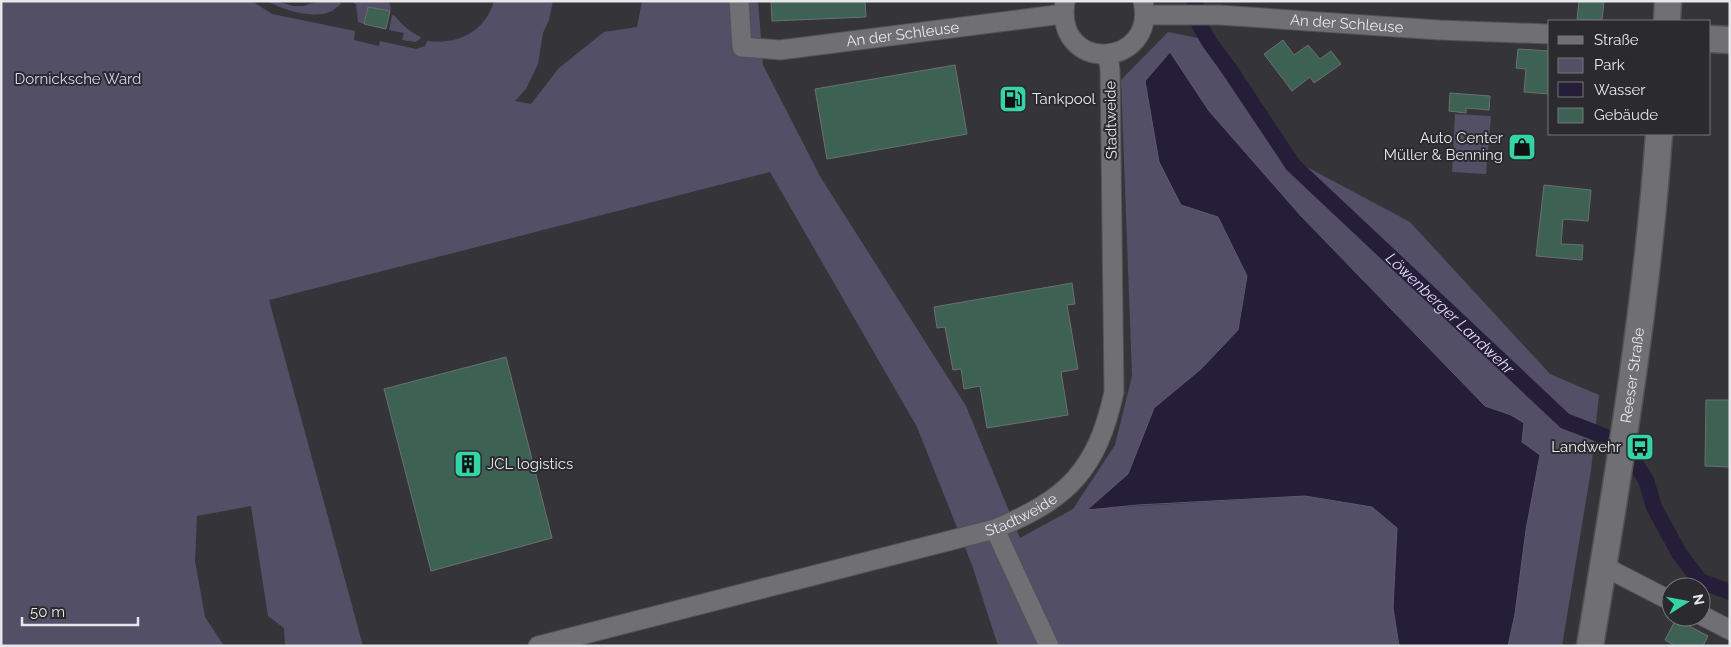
<svg xmlns="http://www.w3.org/2000/svg" width="1731" height="647" font-family="Raleway,sans-serif">
	<rect width="100%" height="100%" fill="#353539"/>
	<!-- green -->
	<g fill="#534f67">
		<path d="M 1,1 L 252,1 L 272,14 L 355,31 L 354,40 L 379,46 L 380,41 L 416,49 L 425,46 L 427,41 C 458,45 485,32 494,1 L 553,1 L 549,20 L 543,33 L 538,64 L 526,89 L 515,101 L 531,104 L 559,68 L 604,32 L 637,27 L 642,1 L 758,1 L 763,65 L 821,178 L 966,406 L 1020,538 L 1073,509 L 1115,445 L 1132,376 L 1121,80 L 1168,32 L 1198,38 L 1273,149 L 1410,222 L 1550,374 L 1599,395 L 1591,470 L 1562,646 L 1508,646 L 1515,614 L 1526,530 L 1540,455 L 1522,442 L 1511,415 L 1485,406 L 1300,215 L 1209,111 L 1170,52 L 1181,205 L 1218,217 L 1247,276 L 1238,330 L 1201,369 L 1154,408 L 1128,474 L 1088,509 L 1305,496 L 1372,507 L 1397,528 L 1393,608 L 1399,646 L 998,646 L 972,565 L 917,427 L 770,172 L 269,300 L 363,646 L 285,646 L 284,628 L 268,616 L 251,506 L 197,516 L 195,561 L 205,617 L 224,646 L 1,646 Z"/>
		<path d="M 267,1 L 276,1 L 293,6 L 303,6 L 320,1 L 339,1 L 341,4 C 338,6 335,9 332,11 C 313,20 284,10 267,1 Z"/>
		<path d="M 352,1 L 389,1 L 391,8 L 390,11 L 368,7 L 364,24 L 358,22 L 356,5 Z"/>
		<path d="M 392,15 L 395,16 C 402,25 410,32 421,37 L 419,40 L 415,42 L 402,40 L 404,33 L 389,30 Z"/>
		<path d="M 1455,114 L 1491,116 L 1486,174 L 1452,172 Z"/>
	</g>
	<!-- water -->
	<path fill="#241e38" stroke="#5e5a6d" d="M 1170,52 L 1209,111 L 1300,215 L 1485,406 L 1511,415 L 1524,423 L 1522,442 L 1540,455 L 1526,530 L 1515,614 L 1508,646 L 1399,646 L 1393,608 L 1397,528 L 1372,507 L 1305,496 L 1138,505 L 1087,510 L 1128,474 L 1154,408 L 1201,369 L 1238,330 L 1247,276 L 1218,217 L 1181,205 L 1159,162 L 1145,81 Z"/>
	<g fill="none" stroke-linecap="round" stroke-linejoin="round">
		<!-- canal -->
		<path stroke="#241e38" stroke-width="16" id="s1" d="M 1195,1 L 1199,24 L 1210,43 L 1230,70 L 1293,165 L 1565,421 L 1604,436 L 1632,458 L 1646,480 L 1654,507 L 1679,553 L 1700,581 L 1730,592"/>
	</g>
	<!-- building -->
	<g fill="#3d6254" stroke="#6a706d">
		<path d="M 771,1 L 865,1 L 866,17 L 772,21 Z"/>
		<path d="M 1579,1 L 1604,1 L 1602,20 L 1577,19 Z"/>
		<path d="M 368,7 L 390,11 L 386,29 L 364,24 Z"/>
		<path d="M 1283,40 L 1294,55 L 1308,45 L 1320,59 L 1331,51 L 1341,64 L 1314,83 L 1310,77 L 1292,91 L 1264,54 Z"/>
		<path d="M 1518,49 L 1550,51 L 1550,94 L 1524,92 L 1526,69 L 1516,68 Z"/>
		<path d="M 955,65 L 967,134 L 827,159 L 815,89 Z"/>
		<path d="M 1450,93 L 1490,96 L 1489,110 L 1466,108 L 1466,113 L 1449,111 Z"/>
		<path d="M 1544,185 L 1591,190 L 1588,221 L 1563,219 L 1561,244 L 1583,245 L 1582,260 L 1536,256 Z"/>
		<path d="M 1072,283 L 1075,304 L 1067,305 L 1078,369 L 1061,372 L 1068,415 L 987,428 L 980,386 L 964,389 L 961,369 L 953,370 L 945,327 L 937,328 L 934,307 Z"/>
		<path d="M 506,357 L 552,538 L 431,571 L 384,389 Z"/>
		<path d="M 1706,400 L 1730,400 L 1730,467 L 1705,466 Z"/>
		<path d="M 1676,619 L 1708,636 L 1703,646 L 1675,646 L 1665,640 Z"/>
	</g>
	<g fill="none" stroke-linecap="round" stroke-linejoin="round">
		<defs>
			<g id="street">
				<path id="s2" d="M 739,1 L 742,47 L 780,50 L 1063,14"/>
				<path d="M 1065,2 C 1054,75 1158,68 1143,1"/>
				<path id="s3" d="M 1145,15 L 1220,15 L 1439,30 L 1550,34"/>
				<path d="M 995,529 L 1003,547 L 1049,646"/>
				<path d="M 1603,566 L 1671,601"/>
				<path d="M 1701,615 L 1730,630"/>
				<path id="s4" d="M 538,646 L 995,529 C 1068,499 1097,470 1114,392 L 1110,70 L 1108,55"/>
			</g>
			<g id="secondary">
				<path d="M 1667,21 L 1668,1"/>
				<path d="M 1710,39 L 1730,40"/>
				<path id="s5" d="M 1590,646 C 1618,476 1647,306 1659,134"/>
			</g>
		</defs>
		<!-- street casing -->
		<use href="#street" stroke="#525154" stroke-width="21"/>
		<!-- secondary casing -->
		<use href="#secondary" stroke="#525154" stroke-width="29"/>
		<!-- street -->
		<use href="#street" stroke="#6f6f74" stroke-width="19"/>
		<!-- secondary -->
		<use href="#secondary" stroke="#6f6f74" stroke-width="26"/>
	</g>
	<!-- icons -->
	<defs>
		<symbol id="fuel-square" viewBox="-11 -11 22 22"><rect x="-9" y="-9" width="18" height="18" rx="4" fill="#35d4a7" stroke="#2b2b2f"/><path d="M-5.5-6h7V0h2V4h1.3V-2.5L3-4.5l.8-.8L6-3V5H2.5V1h-1V6h-7ZM-4.2-4.7v3.2H.2V-4.7Z" fill="#111"/></symbol>
		<symbol id="shop-square" viewBox="-11 -11 22 22"><rect x="-9" y="-9" width="18" height="18" rx="4" fill="#35d4a7" stroke="#2b2b2f"/><path d="M-5-2.5h2.3a2.7 3.5 0 0 1 5.4 0H5L5.5 6h-11ZM-1.5-2.5h3a1.5 2.3 0 0 0-3 0Z" fill="#111"/></symbol>
		<symbol id="bus-square" viewBox="-11 -11 22 22"><rect x="-9" y="-9" width="18" height="18" rx="4" fill="#35d4a7" stroke="#2b2b2f"/><path d="M-5-6H5V4H4V6H2V4H-2V6H-4V4H-5ZM-3.5-4V0h7V-4ZM-3.5 1.2v1.5H-2V1.2ZM2 1.2v1.5H3.5V1.2Z" fill="#111"/></symbol>
		<symbol id="building-square" viewBox="-11 -11 22 22"><rect x="-9" y="-9" width="18" height="18" rx="4" fill="#35d4a7" stroke="#2b2b2f"/><path d="M-4-6H4V6H1V3H-1V6H-4ZM-2.5-4.3h1.7v1.8h-1.7ZM.8-4.3h1.7v1.8H.8ZM-2.5-1h1.7V.8h-1.7ZM.8-1h1.7V.8H.8Z" fill="#111"/></symbol>
	</defs>
	<g fill-rule="evenodd">
		<use href="#fuel-square" x="997" y="83" width="32" height="32"/>
		<use href="#shop-square" x="1506" y="131" width="32" height="32"/>
		<use href="#bus-square" x="1624" y="431" width="32" height="32"/>
		<use href="#building-square" x="452" y="448" width="32" height="32"/>
	</g>
	<g text-anchor="middle" dominant-baseline="central" stroke-width="4" stroke-linejoin="round" paint-order="stroke">
		<!-- street labels -->
		<g font-size="15" fill="#e7e6e9" stroke="#2b2b2f">
			<text stroke="none"><textPath href="#s3" startOffset="202">An der Schleuse</textPath></text>
			<text stroke="none"><textPath href="#s2" startOffset="208">An der Schleuse</textPath></text>
			<text transform="translate(1111 120) rotate(-91)">Stadtweide</text>
			<text stroke="none"><textPath href="#s5" startOffset="274">Reeser Straße</textPath></text>
			<text stroke="none"><textPath href="#s4" startOffset="501">Stadtweide</textPath></text>
		</g>
		<!-- park labels -->
		<g font-size="15" fill="#d9d4f7" stroke="#2b2b2f">
			<text x="78" y="79">Dornicksche Ward</text>
		</g>
		<!-- poi labels -->
		<g font-size="15" fill="#e7e6e9" stroke="#2b2b2f" text-anchor="start">
			<text x="1032" y="99">Tankpool</text>
			<text x="1503" y="138" text-anchor="end">Auto Center<tspan x="1503" dy="17">Müller &amp; Benning</tspan></text>
			<text x="1621" y="447" text-anchor="end">Landwehr</text>
			<text x="487" y="464">JCL logistics</text>
		</g>
		<!-- water labels -->
		<g font-size="16" font-style="italic" fill="#ded9fb" stroke="#2b2b2f">
			<text stroke="none"><textPath href="#s1" startOffset="409">Löwenberger Landwehr</textPath></text>
		</g>
	</g>
	<!-- border -->
	<rect width="1731" height="647" fill="none" stroke="#e7e6e9" stroke-width="5"/>
	<!-- legend -->
	<rect x="1548" y="20" width="162" height="115" fill="#2b2b2f" stroke="#767679"/>
	<rect x="1558" y="36" width="25" height="8" fill="#6f6f74" stroke="#767679"/>
	<text x="1594" y="45" font-size="15" fill="#e7e6e9">Straße</text>
	<rect x="1558" y="58" width="25" height="15" fill="#534f67" stroke="#767679"/>
	<text x="1594" y="70" font-size="15" fill="#e7e6e9">Park</text>
	<rect x="1558" y="82" width="25" height="15" fill="#241e38" stroke="#767679"/>
	<text x="1594" y="95" font-size="15" fill="#e7e6e9">Wasser</text>
	<rect x="1558" y="108" width="25" height="15" fill="#3d6254" stroke="#767679"/>
	<text x="1594" y="120" font-size="15" fill="#e7e6e9">Gebäude</text>
	<!-- north arrow -->
	<g transform="translate(1686 602) rotate(79)"><circle r="24" fill="#2b2b2f" stroke="#767679"/>
	<path d="M0-4L9 19L0 12L-9 19Z" fill="#35d4a7"/>
	<text y="-8" font-size="14" font-weight="bold" text-anchor="middle" fill="#e7e6e9">N</text>
	</g>
	<!-- scale -->
	<path d="M22 617v8h116v-8" fill="none" stroke="#e7e6e9" stroke-width="2.5"/>
	<text x="30" y="617" font-size="15" fill="#e7e6e9" stroke="#2b2b2f" stroke-width="4" paint-order="stroke">50 m</text>
</svg>
